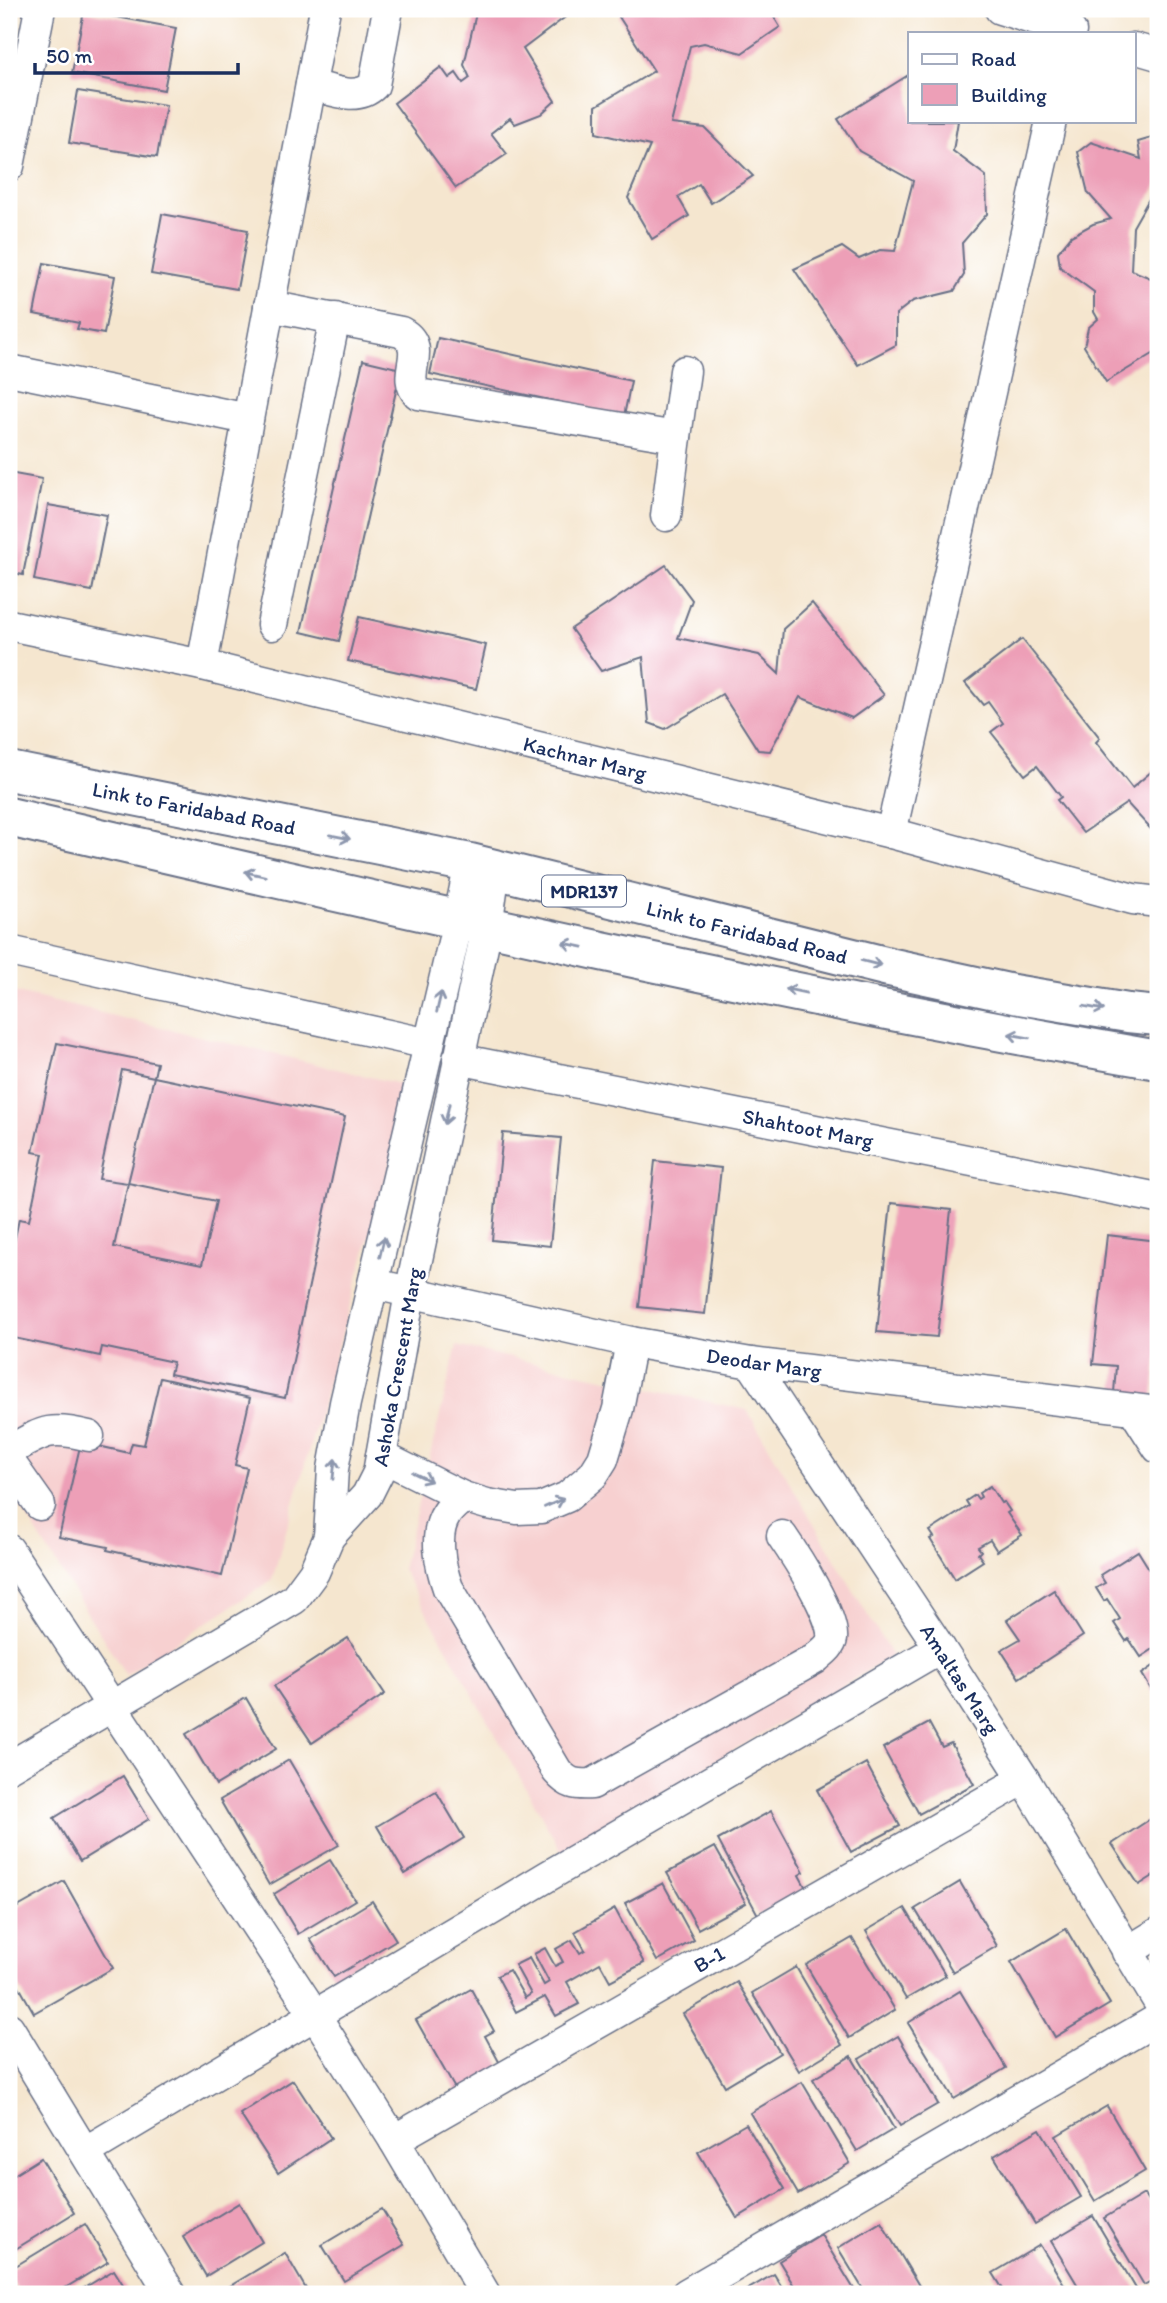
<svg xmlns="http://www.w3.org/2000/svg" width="1167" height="2303" font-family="Itim,sans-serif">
	<rect width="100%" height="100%" fill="#fff"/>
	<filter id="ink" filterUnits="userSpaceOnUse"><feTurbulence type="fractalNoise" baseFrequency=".0143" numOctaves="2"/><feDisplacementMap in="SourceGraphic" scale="14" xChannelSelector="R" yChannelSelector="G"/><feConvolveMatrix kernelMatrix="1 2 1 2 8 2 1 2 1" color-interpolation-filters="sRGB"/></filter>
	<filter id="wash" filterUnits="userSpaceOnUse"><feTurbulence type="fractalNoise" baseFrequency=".00686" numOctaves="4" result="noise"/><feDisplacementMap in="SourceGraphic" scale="28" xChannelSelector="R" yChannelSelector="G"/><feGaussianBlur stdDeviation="1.57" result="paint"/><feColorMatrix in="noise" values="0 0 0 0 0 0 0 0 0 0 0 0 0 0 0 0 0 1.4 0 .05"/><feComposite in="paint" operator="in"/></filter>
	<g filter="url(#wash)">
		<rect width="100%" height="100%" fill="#f5e6cf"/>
		<!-- built -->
		<g fill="#f7d0d0">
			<path d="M 9,991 L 412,1087 L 272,1580 L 126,1675 L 9,1488 Z"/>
			<path d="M 457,1346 L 747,1410 L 892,1656 L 562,1852 L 402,1569 Z"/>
		</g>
		<g id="blocks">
			<!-- building -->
			<g fill="#ed9fb7">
				<path d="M 477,9 L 576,9 L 523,49 L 555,101 L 541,114 L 515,124 L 510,118 L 491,133 L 507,154 L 456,188 L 394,103 L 441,67 L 449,78 L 456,73 L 463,83 L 470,78 L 464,65 Z"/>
				<path d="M 623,9 L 769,9 L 780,27 L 742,53 L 704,43 L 690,46 L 671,124 L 705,128 L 753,176 L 711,203 L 699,184 L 678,197 L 689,216 L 652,239 L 628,198 L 650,146 L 596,133 L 596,106 L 654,71 L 619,17 Z"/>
				<path d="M 84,11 L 176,28 L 164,90 L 72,73 Z"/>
				<path d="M 910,74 L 910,121 L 958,121 L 953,151 L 986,176 L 987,214 L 962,243 L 964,275 L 954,291 L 913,301 L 896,314 L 896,345 L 858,365 L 794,269 L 842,247 L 859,259 L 880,250 L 895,251 L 913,181 L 859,151 L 838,119 Z"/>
				<path d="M 78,91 L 166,105 L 157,157 L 69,143 Z"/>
				<path d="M 1158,136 L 1158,183 L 1133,227 L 1131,270 L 1158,281 L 1158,351 L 1106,382 L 1084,346 L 1088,328 L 1098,319 L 1094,312 L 1094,292 L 1060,267 L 1058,252 L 1071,236 L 1093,224 L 1111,219 L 1088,193 L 1078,152 L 1091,142 L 1141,159 L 1138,142 Z"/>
				<path d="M 162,214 L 248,230 L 237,289 L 151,274 Z"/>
				<path d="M 44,263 L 115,276 L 104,334 L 77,329 L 79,323 L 34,314 Z"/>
				<path d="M 438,338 L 631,381 L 624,416 L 430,374 Z"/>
				<path d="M 363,360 L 401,369 L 339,641 L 301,632 Z"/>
				<path d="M 9,473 L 42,479 L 23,575 L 9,572 Z"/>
				<path d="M 48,505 L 107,515 L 92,591 L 34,580 Z"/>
				<path d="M 666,565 L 692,600 L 678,638 L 759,655 L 779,674 L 783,629 L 812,603 L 884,695 L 852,718 L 800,697 L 770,751 L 758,750 L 722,694 L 665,729 L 649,723 L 643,657 L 601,671 L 571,629 Z"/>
				<path d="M 359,617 L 486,645 L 476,689 L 348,661 Z"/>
				<path d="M 1022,639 L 1100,738 L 1096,742 L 1132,788 L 1158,766 L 1158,837 L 1127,803 L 1083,833 L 1057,800 L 1061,797 L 1037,766 L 1025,775 L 991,732 L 1003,723 L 988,702 L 983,705 L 965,683 Z"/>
				<path d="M 57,1043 L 157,1063 L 154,1077 L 122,1070 L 99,1179 L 128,1183 L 114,1247 L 202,1265 L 216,1201 L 128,1183 L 154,1077 L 345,1117 L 285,1398 L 170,1374 L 173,1362 L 102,1347 L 100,1356 L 9,1337 L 9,1266 L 19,1219 L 29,1221 L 43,1154 L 33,1152 Z"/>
				<path d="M 503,1133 L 561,1138 L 550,1246 L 492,1240 Z"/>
				<path d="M 655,1161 L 721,1168 L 705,1314 L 639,1307 Z"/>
				<path d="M 891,1203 L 951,1210 L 937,1337 L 877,1332 Z"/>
				<path d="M 1107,1235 L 1158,1241 L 1158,1352 L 1153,1397 L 1114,1393 L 1116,1366 L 1093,1364 Z"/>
				<path d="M 160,1378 L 250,1398 L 235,1465 L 247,1468 L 222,1576 L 107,1550 L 108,1547 L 59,1537 L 81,1442 L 129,1453 L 132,1443 L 144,1445 Z"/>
				<path d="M 990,1486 L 1001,1503 L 1004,1502 L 1010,1511 L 1007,1513 L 1022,1535 L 997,1551 L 990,1540 L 978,1547 L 981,1551 L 978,1554 L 983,1561 L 955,1579 L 930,1539 L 934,1537 L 930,1531 L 969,1506 L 966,1501 L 975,1495 L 978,1499 L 981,1497 L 979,1493 Z"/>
				<path d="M 1138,1551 L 1158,1583 L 1158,1646 L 1141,1657 L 1129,1639 L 1126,1641 L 1114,1623 L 1120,1619 L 1107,1599 L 1104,1601 L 1096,1588 L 1105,1583 L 1100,1575 Z"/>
				<path d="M 1054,1590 L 1083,1636 L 1019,1678 L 1001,1650 L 1020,1639 L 1007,1620 Z"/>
				<path d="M 348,1638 L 385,1694 L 312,1743 L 274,1686 Z"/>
				<path d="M 1158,1663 L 1158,1701 L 1142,1674 Z"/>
				<path d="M 246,1698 L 276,1749 L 216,1785 L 186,1734 Z"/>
				<path d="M 929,1723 L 942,1747 L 951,1743 L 974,1784 L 919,1814 L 883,1748 Z"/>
				<path d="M 289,1760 L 339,1845 L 269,1885 L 220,1800 Z"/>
				<path d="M 866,1763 L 900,1826 L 851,1852 L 817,1790 Z"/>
				<path d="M 123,1776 L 149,1819 L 80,1861 L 54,1818 Z"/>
				<path d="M 436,1791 L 464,1838 L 405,1874 L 377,1826 Z"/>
				<path d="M 771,1811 L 804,1872 L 799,1875 L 806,1888 L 758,1915 L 718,1840 Z"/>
				<path d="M 1158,1814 L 1158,1873 L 1139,1885 L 1112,1844 Z"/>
				<path d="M 715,1847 L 746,1903 L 698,1929 L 667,1873 Z"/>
				<path d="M 330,1860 L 355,1900 L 298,1934 L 274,1894 Z"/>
				<path d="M 64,1881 L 113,1968 L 34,2013 L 9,1969 L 9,1912 Z"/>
				<path d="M 960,1882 L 997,1946 L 953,1972 L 915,1909 Z"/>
				<path d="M 663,1883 L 694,1940 L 657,1961 L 625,1903 Z"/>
				<path d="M 372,1901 L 396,1940 L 334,1977 L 310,1939 Z"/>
				<path d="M 905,1908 L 946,1976 L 906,1999 L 866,1931 Z"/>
				<path d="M 615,1909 L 644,1963 L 610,1981 L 600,1963 L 567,1982 L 579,2004 L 556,2016 L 545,1997 L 516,2012 L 497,1976 L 509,1970 L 525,1998 L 531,1994 L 515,1965 L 529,1958 L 544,1985 L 549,1982 L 534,1954 L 545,1948 L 555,1966 L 563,1962 L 556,1949 L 572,1940 L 580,1953 L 585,1950 L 575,1932 Z"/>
				<path d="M 1066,1929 L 1110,2004 L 1055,2037 L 1011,1962 Z"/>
				<path d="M 852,1938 L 895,2010 L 849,2038 L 806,1965 Z"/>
				<path d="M 796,1967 L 842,2045 L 799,2071 L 752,1993 Z"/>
				<path d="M 737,1982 L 780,2053 L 725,2086 L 683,2014 Z"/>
				<path d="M 471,1989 L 494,2031 L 485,2036 L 503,2069 L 458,2094 L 416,2020 Z"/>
				<path d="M 960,1991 L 1006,2068 L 954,2099 L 908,2023 Z"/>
				<path d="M 898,2036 L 938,2104 L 900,2126 L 859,2059 Z"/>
				<path d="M 851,2056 L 894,2129 L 857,2151 L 813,2079 Z"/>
				<path d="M 293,2080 L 331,2138 L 278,2173 L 240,2114 Z"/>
				<path d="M 802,2082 L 850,2163 L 798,2194 L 750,2113 Z"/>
				<path d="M 1107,2106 L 1145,2171 L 1095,2201 L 1056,2136 Z"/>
				<path d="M 746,2124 L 785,2189 L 737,2218 L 698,2152 Z"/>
				<path d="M 1040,2129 L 1081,2197 L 1035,2224 L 994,2156 Z"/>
				<path d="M 41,2158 L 74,2213 L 9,2253 L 9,2178 Z"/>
				<path d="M 1144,2194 L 1158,2217 L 1158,2277 L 1144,2285 L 1104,2218 Z"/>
				<path d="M 239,2203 L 262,2242 L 206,2276 L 183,2237 Z"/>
				<path d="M 382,2209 L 404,2245 L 344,2281 L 322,2245 Z"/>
				<path d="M 1093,2216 L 1138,2292 L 1135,2294 L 1083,2294 L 1051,2241 Z"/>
				<path d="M 881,2222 L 924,2294 L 866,2294 L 838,2248 Z"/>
				<path d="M 85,2224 L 108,2262 L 55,2294 L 20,2294 L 9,2275 L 9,2270 Z"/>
				<path d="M 821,2235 L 857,2294 L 799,2294 L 779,2261 Z"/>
				<path d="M 1040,2245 L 1070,2294 L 1006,2294 L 993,2273 Z"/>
				<path d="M 285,2253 L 309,2294 L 228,2294 L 225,2289 Z"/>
				<path d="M 114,2270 L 129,2294 L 74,2294 Z"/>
				<path d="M 774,2274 L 786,2294 L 740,2294 Z"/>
			</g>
		</g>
	</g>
	<g filter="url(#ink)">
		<use href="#blocks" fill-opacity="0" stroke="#676f86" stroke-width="2"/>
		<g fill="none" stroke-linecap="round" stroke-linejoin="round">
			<defs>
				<g id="minor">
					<path d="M 1000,9 L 1071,31 L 1070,33"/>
					<path d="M 1134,48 L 1158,55"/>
					<path d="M 311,85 C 332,90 357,102 374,85 L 388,9"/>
					<path d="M 9,166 L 40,9"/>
					<path d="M 269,306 L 401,332 C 430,348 399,375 418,394 L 676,437 L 666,516"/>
					<path d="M 9,370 L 248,419"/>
					<path d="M 676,437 L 685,371"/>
					<path d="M 9,625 L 202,665 L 891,833 L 1133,899 L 1158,902"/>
					<path d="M 272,625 L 335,318"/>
					<path d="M 202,665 L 325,9"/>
					<path d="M 891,833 L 1051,121"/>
					<path d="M 9,951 L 429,1044"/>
					<path d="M 458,1059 L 1158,1198"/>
					<path d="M 374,1284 L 631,1342 L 751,1363 L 1158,1412"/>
					<path d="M 751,1363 L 940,1648 L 1024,1779 L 1158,2001"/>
					<path d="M 1133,1409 L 1158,1448"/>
					<path d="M 9,1451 C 44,1431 49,1426 89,1436"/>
					<path d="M 381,1456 L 463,1497 L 487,1504 L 517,1509 L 541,1508 L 567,1497 L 593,1475 L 603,1459 L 618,1409 L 631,1342"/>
					<path d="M 9,1461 L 40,1505"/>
					<path d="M 463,1497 C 458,1502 451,1507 447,1513 C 433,1533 440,1566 448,1588 L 557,1771 C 568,1784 575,1785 592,1784 L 815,1659 C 821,1653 831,1647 832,1639 C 835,1616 795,1555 782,1536"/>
					<path d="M 329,1537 L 333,1469 L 345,1403 L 458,921 L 470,863"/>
					<path d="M 9,1550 L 315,2015 L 394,2140 L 485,2294"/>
					<path d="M 9,1767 L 294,1599 L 314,1572 L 329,1537 L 367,1495 L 378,1473 L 410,1293 L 487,927 L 495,869"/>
					<path d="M 1127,1952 L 1158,1933"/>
					<path d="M 9,2028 L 171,2294"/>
					<path d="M 394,2140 L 1024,1779"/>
					<path d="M 85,2152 L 548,1876 L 940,1648"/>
					<path d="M 686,2294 L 1158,2019"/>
				</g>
				<g id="major">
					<path d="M 9,771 L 470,863 L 889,967 L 1013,994 L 1128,1013 L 1158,1016"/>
					<path d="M 9,817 C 390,905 772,994 1158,1060"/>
				</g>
			</defs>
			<!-- minor casing -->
			<use href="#minor" stroke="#676f86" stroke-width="33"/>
			<!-- major casing -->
			<use href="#major" stroke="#676f86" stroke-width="42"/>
			<!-- minor -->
			<use href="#minor" stroke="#fff" stroke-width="30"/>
			<!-- major -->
			<use href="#major" stroke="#fff" stroke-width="38"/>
		</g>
		<!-- one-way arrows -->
		<defs><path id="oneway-shaft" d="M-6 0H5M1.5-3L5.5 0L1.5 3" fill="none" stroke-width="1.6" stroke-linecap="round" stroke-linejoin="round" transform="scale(1.75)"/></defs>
		<g stroke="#8d97ae">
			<use href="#oneway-shaft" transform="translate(340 837) rotate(11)"/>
			<use href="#oneway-shaft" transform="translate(255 874) rotate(-167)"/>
			<use href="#oneway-shaft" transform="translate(573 945) rotate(-168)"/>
			<use href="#oneway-shaft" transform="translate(871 963) rotate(14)"/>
			<use href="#oneway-shaft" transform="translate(796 991) rotate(-168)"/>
			<use href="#oneway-shaft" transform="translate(439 1002) rotate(-77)"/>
			<use href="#oneway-shaft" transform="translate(1094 1008) rotate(10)"/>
			<use href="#oneway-shaft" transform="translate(1019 1036) rotate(-170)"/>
			<use href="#oneway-shaft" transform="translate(447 1114) rotate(102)"/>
			<use href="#oneway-shaft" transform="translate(382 1247) rotate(-77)"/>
			<use href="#oneway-shaft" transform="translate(334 1469) rotate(-84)"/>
			<use href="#oneway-shaft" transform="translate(422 1477) rotate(26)"/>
			<use href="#oneway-shaft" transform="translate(554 1503) rotate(-24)"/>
		</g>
	</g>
	<g text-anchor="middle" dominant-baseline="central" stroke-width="6" stroke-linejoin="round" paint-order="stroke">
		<!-- shield labels -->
		<rect fill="#fff" stroke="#5f6d8e" stroke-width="2" x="542" y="875.5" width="84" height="31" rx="5"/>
		<g font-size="19" font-weight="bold" fill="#1b2f5e">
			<text x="584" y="891">MDR137</text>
		</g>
		<!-- street labels -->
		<g font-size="21" fill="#1b2f5e" stroke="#fff">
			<text transform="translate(585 758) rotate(14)">Kachnar Marg</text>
			<text transform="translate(194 808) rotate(11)">Link to Faridabad Road</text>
			<text transform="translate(747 932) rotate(14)">Link to Faridabad Road</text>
			<text transform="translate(808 1128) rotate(11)">Shahtoot Marg</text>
			<text transform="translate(764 1363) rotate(8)">Deodar Marg</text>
			<text transform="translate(397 1367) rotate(-80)">Ashoka Crescent Marg</text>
			<text transform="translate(960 1679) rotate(57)">Amaltas Marg</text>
			<text transform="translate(709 1959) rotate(-30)">B-1</text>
		</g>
	</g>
	<!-- margin -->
	<rect width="1167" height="2303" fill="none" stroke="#fff" stroke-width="35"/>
	<!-- legend -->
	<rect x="908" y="32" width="228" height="91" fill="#ffffff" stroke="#a4acbf" stroke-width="2"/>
	<rect x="922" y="54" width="35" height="10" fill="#ffffff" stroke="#a4acbf" stroke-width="2"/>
	<text x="971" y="66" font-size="21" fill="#1b2f5e">Road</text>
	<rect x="922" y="84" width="35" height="21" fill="#ed9fb7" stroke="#a4acbf" stroke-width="2"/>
	<text x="971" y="102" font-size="21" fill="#1b2f5e">Building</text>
	<!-- scale -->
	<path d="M35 63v10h203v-10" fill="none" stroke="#1b2f5e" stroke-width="3.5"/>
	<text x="46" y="63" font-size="21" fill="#1b2f5e" stroke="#ffffff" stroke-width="5" paint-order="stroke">50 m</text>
</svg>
